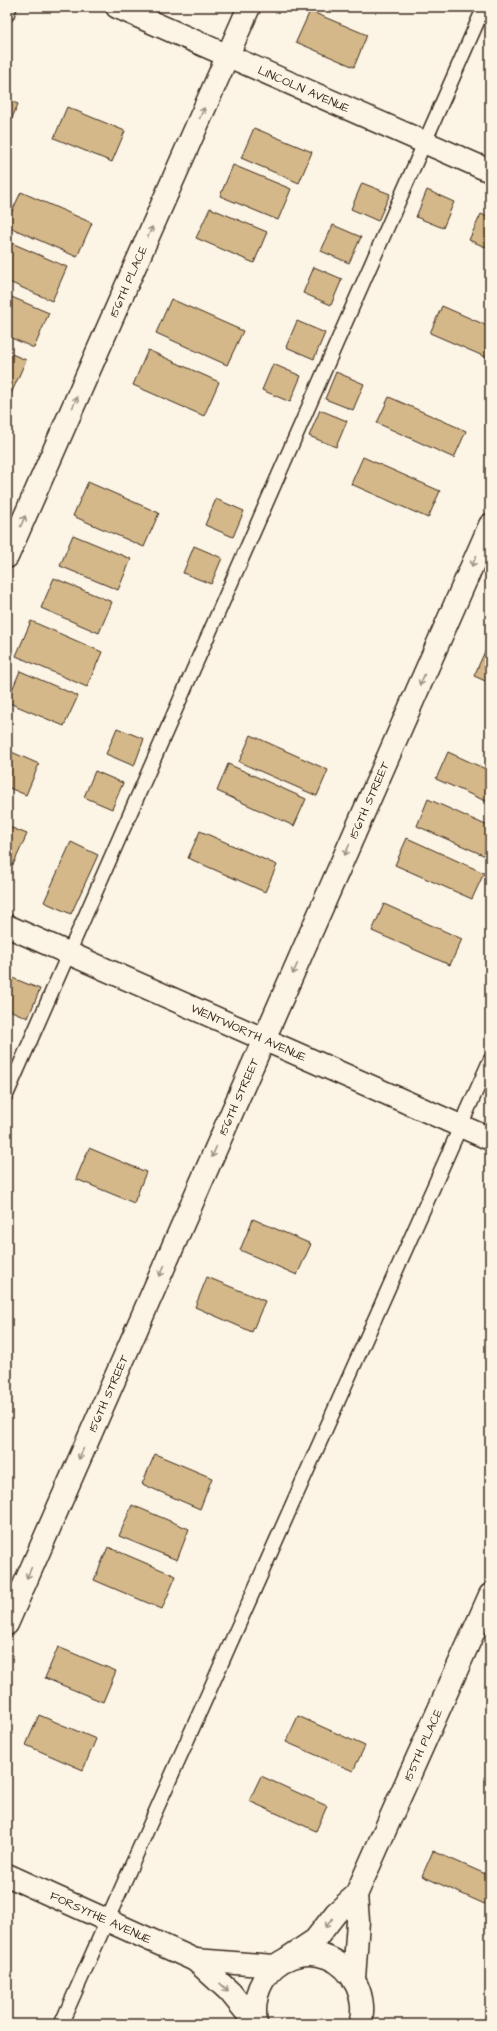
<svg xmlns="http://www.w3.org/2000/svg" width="497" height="2031" font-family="'Architects Daughter',sans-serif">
	<rect width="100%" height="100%" fill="#fcf5e5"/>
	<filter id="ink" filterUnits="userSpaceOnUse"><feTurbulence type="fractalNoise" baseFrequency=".025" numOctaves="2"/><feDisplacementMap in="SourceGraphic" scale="8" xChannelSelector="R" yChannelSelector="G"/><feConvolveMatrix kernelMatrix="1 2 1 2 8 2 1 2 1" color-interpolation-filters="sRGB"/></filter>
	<g filter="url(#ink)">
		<!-- building -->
		<g fill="#d4b889" stroke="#3b2a1e">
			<path d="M 310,11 L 367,35 L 354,67 L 296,42 Z"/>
			<path d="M 7,100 L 18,104 L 7,130 Z"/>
			<path d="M 67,107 L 125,131 L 112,162 L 54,138 Z"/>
			<path d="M 254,128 L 312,152 L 299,183 L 241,158 Z"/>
			<path d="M 233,165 L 291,189 L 278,220 L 220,196 Z"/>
			<path d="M 362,183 L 390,194 L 378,221 L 351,209 Z"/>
			<path d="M 427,190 L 454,202 L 443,228 L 416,217 Z"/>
			<path d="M 21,192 L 92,223 L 77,257 L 7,226 L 7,222 Z"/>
			<path d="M 210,208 L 267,232 L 254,263 L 196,238 Z"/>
			<path d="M 481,214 L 490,218 L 490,249 L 469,240 Z"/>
			<path d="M 333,225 L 361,237 L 349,263 L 321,251 Z"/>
			<path d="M 7,241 L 67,267 L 52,301 L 7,281 Z"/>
			<path d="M 314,267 L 342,279 L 331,305 L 303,293 Z"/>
			<path d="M 7,295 L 49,313 L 34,348 L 7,336 Z"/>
			<path d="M 171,299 L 243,331 L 227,365 L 156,333 Z"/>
			<path d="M 442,306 L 490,327 L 490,359 L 430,333 Z"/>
			<path d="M 297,321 L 325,333 L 314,359 L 286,347 Z"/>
			<path d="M 148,350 L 219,382 L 204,416 L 133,385 Z"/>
			<path d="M 7,352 L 26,360 L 11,394 L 7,392 Z"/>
			<path d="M 273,364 L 301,376 L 290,402 L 262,390 Z"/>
			<path d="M 336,372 L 364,384 L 353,410 L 325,399 Z"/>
			<path d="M 389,397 L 466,431 L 454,458 L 377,423 Z"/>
			<path d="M 320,410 L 347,421 L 336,447 L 309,436 Z"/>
			<path d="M 363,457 L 440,491 L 428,518 L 351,484 Z"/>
			<path d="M 88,482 L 159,513 L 144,547 L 73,516 Z"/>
			<path d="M 216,499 L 244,511 L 233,537 L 205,525 Z"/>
			<path d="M 73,535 L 131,559 L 118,590 L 60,566 Z"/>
			<path d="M 194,546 L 222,558 L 211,584 L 183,573 Z"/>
			<path d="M 54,578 L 112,602 L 99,633 L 41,608 Z"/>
			<path d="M 31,621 L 102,652 L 87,687 L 16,656 Z"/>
			<path d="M 486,649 L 490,651 L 490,683 L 474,676 Z"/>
			<path d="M 20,671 L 78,696 L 64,726 L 7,702 Z"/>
			<path d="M 117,728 L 144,739 L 134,766 L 106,754 Z"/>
			<path d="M 251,735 L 328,770 L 317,796 L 239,762 Z"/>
			<path d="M 7,750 L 39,764 L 26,795 L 7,787 Z"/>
			<path d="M 448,752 L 490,771 L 490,803 L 436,779 Z"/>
			<path d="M 228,764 L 306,799 L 294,826 L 217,791 Z"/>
			<path d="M 95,771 L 123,783 L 112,809 L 84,797 Z"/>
			<path d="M 428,799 L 490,827 L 490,858 L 417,826 Z"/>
			<path d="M 7,826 L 27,834 L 13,865 L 7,862 Z"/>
			<path d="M 200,831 L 277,865 L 265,892 L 188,858 Z"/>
			<path d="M 407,838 L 484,873 L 472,899 L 395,865 Z"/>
			<path d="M 71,842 L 98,855 L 71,914 L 44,902 Z"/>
			<path d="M 384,904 L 462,939 L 450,965 L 372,931 Z"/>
			<path d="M 10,977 L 40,989 L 28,1018 L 7,1009 L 7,983 Z"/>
			<path d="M 89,1148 L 146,1172 L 134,1203 L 76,1179 Z"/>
			<path d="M 253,1219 L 311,1244 L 297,1275 L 240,1250 Z"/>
			<path d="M 207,1277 L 265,1301 L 252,1332 L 195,1307 Z"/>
			<path d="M 155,1454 L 212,1478 L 200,1509 L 142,1484 Z"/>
			<path d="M 132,1505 L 189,1529 L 177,1560 L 119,1536 Z"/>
			<path d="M 108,1547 L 176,1576 L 162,1609 L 94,1580 Z"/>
			<path d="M 58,1647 L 116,1671 L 103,1702 L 45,1678 Z"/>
			<path d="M 39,1715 L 96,1739 L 83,1770 L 26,1745 Z"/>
			<path d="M 298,1716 L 365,1746 L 353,1771 L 286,1742 Z"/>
			<path d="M 261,1776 L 327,1806 L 316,1831 L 249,1801 Z"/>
			<path d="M 433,1851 L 490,1876 L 489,1906 L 422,1876 Z"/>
		</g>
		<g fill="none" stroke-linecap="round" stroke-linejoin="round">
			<defs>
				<g id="service">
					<path d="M 7,15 L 10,7"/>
					<path d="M 7,1094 L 484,7"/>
					<path d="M 61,2024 L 490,1060"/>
				</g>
				<g id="minor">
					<path id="s1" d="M 117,7 L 490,171"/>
					<path id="s2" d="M 7,557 L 249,7"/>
					<path id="s3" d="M 7,1624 L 490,525"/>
					<path id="s4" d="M 7,1875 L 195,1960 L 230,1992 L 256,2024"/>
					<path id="s5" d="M 288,1958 L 315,1940 L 336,1913 L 356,1895 L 490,1595"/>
					<path d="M 195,1960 L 274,1966"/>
					<path d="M 354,1979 L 358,1921 L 356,1895"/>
					<path d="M 256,2024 C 245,1954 329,1928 357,1986 C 362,1997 364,2012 360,2024"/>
				</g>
				<g id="tertiary">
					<path id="s6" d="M 7,926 L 490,1139"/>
				</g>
			</defs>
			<!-- service casing -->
			<use href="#service" stroke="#3b2a1e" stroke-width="16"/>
			<!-- minor casing -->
			<use href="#minor" stroke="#3b2a1e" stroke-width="25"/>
			<!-- tertiary casing -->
			<use href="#tertiary" stroke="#3b2a1e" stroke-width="25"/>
			<!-- service -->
			<use href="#service" stroke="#fcf5e5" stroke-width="13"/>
			<!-- minor -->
			<use href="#minor" stroke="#fcf5e5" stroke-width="22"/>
			<!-- tertiary -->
			<use href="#tertiary" stroke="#fcf5e5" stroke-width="22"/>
		</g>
		<!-- one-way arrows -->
		<defs><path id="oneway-shaft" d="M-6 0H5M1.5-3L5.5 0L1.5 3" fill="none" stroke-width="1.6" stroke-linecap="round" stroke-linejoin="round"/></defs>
		<g stroke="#9c9082">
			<use href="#oneway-shaft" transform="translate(202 113) rotate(-66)"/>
			<use href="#oneway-shaft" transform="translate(150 232) rotate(-66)"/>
			<use href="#oneway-shaft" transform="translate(75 402) rotate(-66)"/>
			<use href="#oneway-shaft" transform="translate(23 521) rotate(-66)"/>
			<use href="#oneway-shaft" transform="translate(474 561) rotate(114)"/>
			<use href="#oneway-shaft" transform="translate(422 680) rotate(114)"/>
			<use href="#oneway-shaft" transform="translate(347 850) rotate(114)"/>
			<use href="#oneway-shaft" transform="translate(295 969) rotate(114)"/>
			<use href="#oneway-shaft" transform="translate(214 1152) rotate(114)"/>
			<use href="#oneway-shaft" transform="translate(162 1271) rotate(114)"/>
			<use href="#oneway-shaft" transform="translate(81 1454) rotate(114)"/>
			<use href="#oneway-shaft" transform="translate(29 1573) rotate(114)"/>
			<use href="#oneway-shaft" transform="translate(329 1923) rotate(129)"/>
			<use href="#oneway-shaft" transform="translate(224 1987) rotate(43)"/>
		</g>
	</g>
	<g text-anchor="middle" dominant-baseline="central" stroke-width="3" stroke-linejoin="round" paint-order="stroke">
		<!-- street labels -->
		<g font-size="12" fill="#3b2a1e" stroke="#fcf5e5">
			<text stroke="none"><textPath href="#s1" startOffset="204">LINCOLN AVENUE</textPath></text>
			<text stroke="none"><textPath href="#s2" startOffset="301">156TH PLACE</textPath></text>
			<text stroke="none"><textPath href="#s3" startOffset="900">156TH STREET</textPath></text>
			<text stroke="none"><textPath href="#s6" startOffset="264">WENTWORTH AVENUE</textPath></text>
			<text stroke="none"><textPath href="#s3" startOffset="576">156TH STREET</textPath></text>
			<text stroke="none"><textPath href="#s3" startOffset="252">156TH STREET</textPath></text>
			<text stroke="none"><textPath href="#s5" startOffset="258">155TH PLACE</textPath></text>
			<text stroke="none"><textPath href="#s4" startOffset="103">FORSYTHE AVENUE</textPath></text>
		</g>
	</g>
	<!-- margin -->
	<rect width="497" height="2031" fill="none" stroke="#fcf5e5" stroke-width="24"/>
	<rect x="12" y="12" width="473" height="2007" fill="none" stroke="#3b2a1e" stroke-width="1.5" filter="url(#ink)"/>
</svg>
